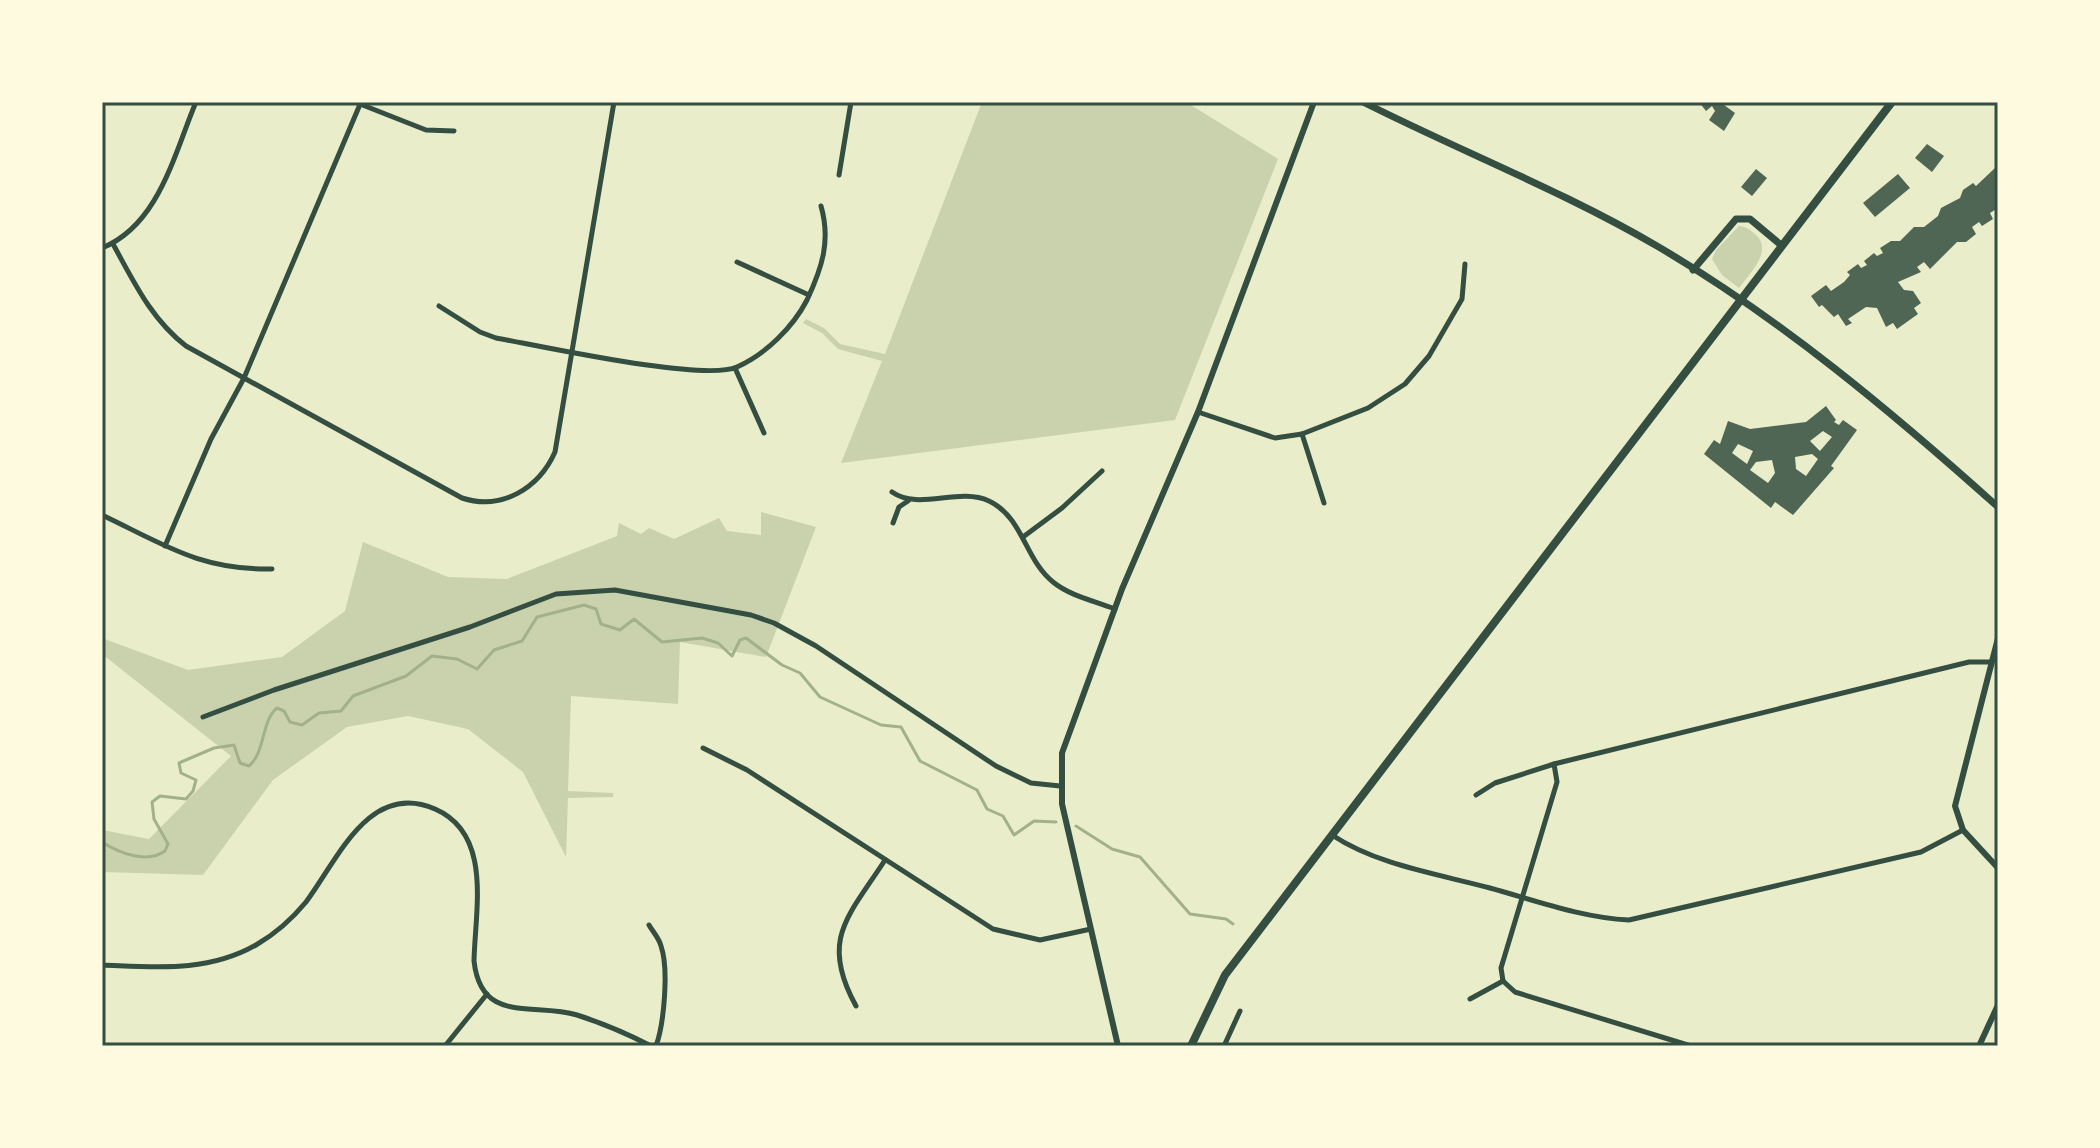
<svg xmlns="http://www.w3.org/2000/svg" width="2100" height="1148" font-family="Rubik,sans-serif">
	<rect width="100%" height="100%" fill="#e9edc9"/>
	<!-- green -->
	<g fill="#cad2ad">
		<path d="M 982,102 L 1186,102 L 1278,159 L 1175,420 L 841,463 L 882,361 L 838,349 L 822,333 L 803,323 L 806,319 L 824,328 L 840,344 L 885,354 Z"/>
		<path d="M 1739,226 C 1748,227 1750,230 1756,235 C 1773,251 1750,273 1739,288 L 1722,275 L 1712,259 L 1716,250 Z"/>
		<path d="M 761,512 L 816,527 L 766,657 L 680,642 L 678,704 L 571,696 L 568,791 L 613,793 L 613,797 L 568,798 L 566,857 L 523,772 L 468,729 L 408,716 L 347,727 L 273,780 L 203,875 L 102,872 L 102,830 L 149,839 L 231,756 L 102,654 L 102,638 L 188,670 L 282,657 L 345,611 L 363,542 L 448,577 L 507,579 L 617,536 L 619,523 L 641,534 L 649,528 L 674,539 L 719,518 L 727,531 L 761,535 Z"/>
	</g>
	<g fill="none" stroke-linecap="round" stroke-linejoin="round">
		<!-- stream -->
		<g stroke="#a3b18a" stroke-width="3">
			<path d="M 1076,826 L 1112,849 L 1140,857 L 1190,914 L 1226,919 L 1233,924"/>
			<path d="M 102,842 C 119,853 147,864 165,851 L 168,844 L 154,819 L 152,802 L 160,796 L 186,799 L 193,791 L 196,780 L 181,773 L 179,763 L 214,748 L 234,745 L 240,763 L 249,766 C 266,751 261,721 277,708 L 284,711 L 290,722 L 302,725 L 319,713 L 341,711 L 353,696 L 406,676 L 432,656 L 457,659 L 477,669 L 494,650 L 522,641 L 537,617 L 584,605 L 596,609 L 601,624 L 620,630 L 634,619 L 662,642 L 702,638 L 718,643 L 732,656 L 740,640 L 746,638 L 782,665 L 800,673 L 820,697 L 881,725 L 901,727 L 920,761 L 977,790 L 987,809 L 1003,816 L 1014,835 L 1034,821 L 1056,822"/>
		</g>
	</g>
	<!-- building -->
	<g fill="#4f6655" fill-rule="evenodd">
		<path d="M 1699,102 L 1728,102 L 1724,105 L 1735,113 L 1724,131 L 1709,120 L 1715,111 L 1712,106 L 1706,111 Z"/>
		<path d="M 1927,144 L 1944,156 L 1932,172 L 1915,158 Z"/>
		<path d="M 1995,168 L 1998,168 L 1998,208 L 1990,213 L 1993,219 L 1982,226 L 1979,222 L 1972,227 L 1976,234 L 1966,242 L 1957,242 L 1930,269 L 1924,262 L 1917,267 L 1921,272 L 1898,282 L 1904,290 L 1913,291 L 1921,303 L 1914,308 L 1918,314 L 1897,329 L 1893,323 L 1886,327 L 1877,308 L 1866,307 L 1848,319 L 1852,323 L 1846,326 L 1838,314 L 1834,317 L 1822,305 L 1819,307 L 1811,296 L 1826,285 L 1831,291 L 1844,282 L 1850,275 L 1847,272 L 1858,264 L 1861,268 L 1867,265 L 1864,261 L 1874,253 L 1877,256 L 1883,253 L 1880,248 L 1891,241 L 1900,241 L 1914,227 L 1924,227 L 1938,216 L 1941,208 L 1960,198 L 1963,190 L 1973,183 L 1976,186 Z"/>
		<path d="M 1756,169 L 1767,178 L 1752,196 L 1741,187 Z"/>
		<path d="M 1898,174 L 1910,188 L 1875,217 L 1863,203 Z"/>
		<path d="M 1826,406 L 1836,420 L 1834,422 L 1839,425 L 1843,420 L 1857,430 L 1831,466 L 1834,468 L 1793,515 L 1775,502 L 1771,508 L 1704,454 L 1714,440 L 1720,444 L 1728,421 L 1750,429 L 1806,422 ZM 1823,431 L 1832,437 L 1820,451 L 1810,441 ZM 1738,444 L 1753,451 L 1747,464 L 1732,453 ZM 1812,454 L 1818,459 L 1806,476 L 1796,469 L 1795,457 ZM 1772,460 L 1775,473 L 1768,483 L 1750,470 L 1756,462 Z"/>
	</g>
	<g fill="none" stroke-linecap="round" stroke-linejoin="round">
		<!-- minor -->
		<g stroke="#344e41" stroke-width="5">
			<path d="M 360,104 L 426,130 L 454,131"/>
			<path d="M 839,175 L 851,102"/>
			<path d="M 113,244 C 134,282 151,319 186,346 L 462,498 C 502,511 539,488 555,452 L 614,102"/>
			<path d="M 102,248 C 159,225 174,154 196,102"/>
			<path d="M 737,262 L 809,295"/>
			<path d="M 439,306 L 480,332 L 496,338 C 541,346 703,382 737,367 C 766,354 793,327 807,300 C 822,268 831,241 821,206"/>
			<path d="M 735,368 L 764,433"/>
			<path d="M 1198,412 L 1275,438 L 1302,434 L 1368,408 L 1405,384 L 1429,356 L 1462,299 L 1465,264"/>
			<path d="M 1302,434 L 1324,503"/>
			<path d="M 892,492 C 919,511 958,487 989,501 C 1023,517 1025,560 1053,582 C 1070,596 1095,601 1115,609"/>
			<path d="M 102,515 C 165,545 200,570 272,569"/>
			<path d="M 893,523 L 899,507 L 908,501"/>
			<path d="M 1023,537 L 1062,508 L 1102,471"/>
			<path d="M 165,546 L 211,439 L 244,378 L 361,102"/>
			<path d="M 203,717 L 274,690 L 470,627 L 556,594 L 615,590 L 751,615 L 774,623 L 816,646 L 996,766 L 1031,783 L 1060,786"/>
			<path d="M 703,748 L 747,770 L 993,929 L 1040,940 L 1091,929"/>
			<path d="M 1476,795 L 1495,783 L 1554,764 L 1969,662 L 1991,662"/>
			<path d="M 1332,835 C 1377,865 1438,874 1490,888 C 1534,900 1582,918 1629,920 L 1921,852 L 1963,830"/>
			<path d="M 649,925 C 653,932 659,938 661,946 C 669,969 664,1024 656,1046"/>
			<path d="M 102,965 C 155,967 207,973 256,945 C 275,934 292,919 306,902 C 337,861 369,780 435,809 C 493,834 475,910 474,961 C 481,1025 534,1002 577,1015 C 602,1023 628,1034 651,1046"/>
			<path d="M 1503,981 L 1501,968 L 1557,782 L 1554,764"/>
			<path d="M 1503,981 L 1515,992 L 1691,1046"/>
			<path d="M 1470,999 L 1503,981"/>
			<path d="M 856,1006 C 819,939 849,916 885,860"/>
			<path d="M 445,1046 L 487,994"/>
			<path d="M 1224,1046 L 1240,1011"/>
		</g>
		<!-- tertiary -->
		<g stroke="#344e41" stroke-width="6">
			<path d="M 1998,638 L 1955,806 L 1963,830 L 1998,868"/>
			<path d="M 1118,1046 L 1062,804 L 1062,753 L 1122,589 L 1198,412 L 1314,102"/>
			<path d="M 1979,1046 L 1998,1005"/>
		</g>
		<!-- secondary -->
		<g stroke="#344e41" stroke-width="7">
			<path d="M 1363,102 C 1460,151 1563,191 1657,246 C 1780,318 1892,412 1998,507"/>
			<path d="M 1693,270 L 1736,219 L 1750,219 L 1781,245"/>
		</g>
		<!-- primary -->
		<path stroke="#344e41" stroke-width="8" d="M 1191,1046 L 1225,975 L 1892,102"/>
	</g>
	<!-- border -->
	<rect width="2100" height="1148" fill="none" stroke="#fefae0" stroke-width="208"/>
	<rect x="104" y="104" width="1892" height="940" fill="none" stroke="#344e41" stroke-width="3"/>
</svg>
